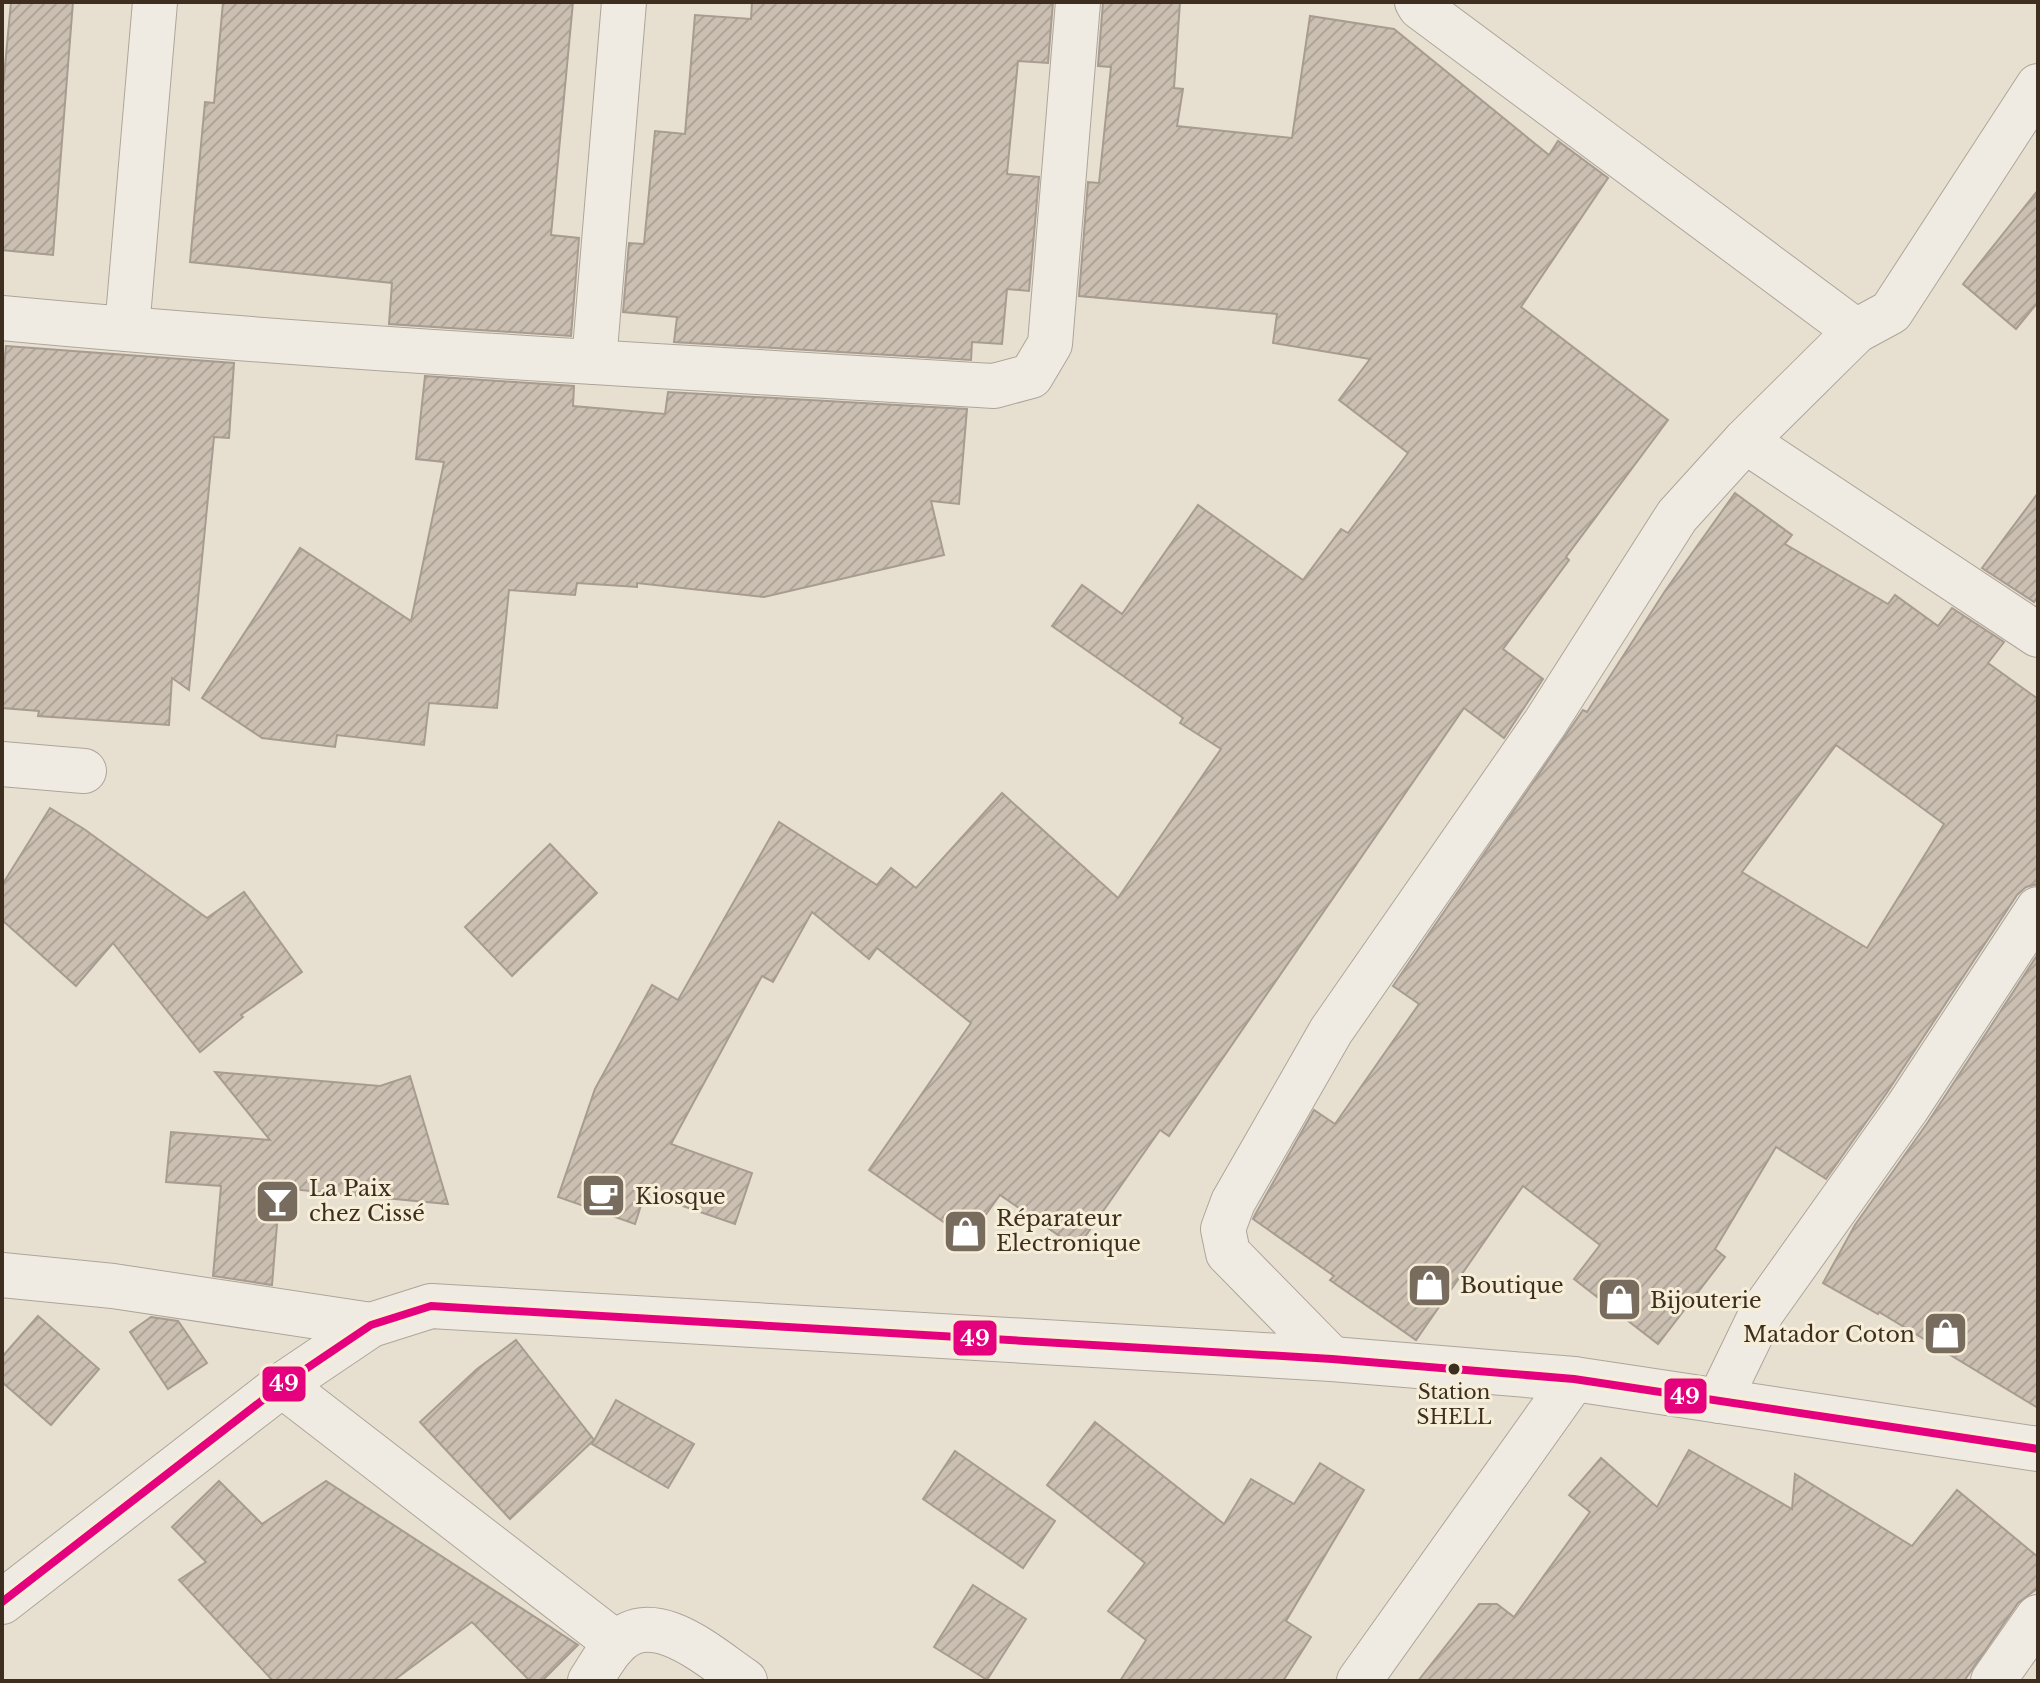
<svg xmlns="http://www.w3.org/2000/svg" width="2040" height="1683" font-family="'Libre Baskerville',serif">
	<defs>
		<pattern id="building-hatch" width="6" height="6" patternUnits="userSpaceOnUse" patternTransform="scale(2)"><rect width="6" height="6" fill="#cbbfb2"/><path d="M-1 1l2-2M0 6l6-6M5 7l2-2" fill="none" stroke="#afa499"/></pattern>
	</defs>
	<rect width="100%" height="100%" fill="#e7e0d1"/>
	<!-- building -->
	<g fill="url(#building-hatch)" stroke="#a89c90" stroke-width="2" fill-rule="evenodd">
		<path d="M 11,2 L 73,2 L 53,255 L 2,250 L 2,98 Z"/>
		<path d="M 223,2 L 573,2 L 551,235 L 579,238 L 571,336 L 389,324 L 392,283 L 190,262 L 205,102 L 214,103 Z"/>
		<path d="M 752,2 L 1053,2 L 1048,63 L 1018,61 L 1007,174 L 1039,177 L 1029,291 L 1007,289 L 1002,344 L 972,342 L 971,360 L 674,342 L 677,317 L 623,312 L 629,243 L 644,244 L 655,131 L 685,134 L 695,15 L 751,19 Z"/>
		<path d="M 1103,2 L 1180,2 L 1174,88 L 1183,89 L 1177,126 L 1292,138 L 1310,16 L 1394,29 L 1549,155 L 1558,141 L 1608,178 L 1521,307 L 1668,420 L 1566,557 L 1569,560 L 1503,649 L 1543,679 L 1504,738 L 1464,708 L 1169,1136 L 1160,1130 L 1077,1248 L 1000,1195 L 968,1239 L 869,1170 L 971,1023 L 877,948 L 869,959 L 812,912 L 773,982 L 762,976 L 671,1144 L 752,1173 L 735,1224 L 645,1193 L 635,1224 L 558,1197 L 595,1089 L 652,985 L 678,1000 L 779,822 L 877,885 L 891,868 L 916,888 L 1002,793 L 1118,898 L 1221,749 L 1180,723 L 1183,718 L 1052,626 L 1082,585 L 1122,614 L 1198,505 L 1303,580 L 1341,529 L 1348,533 L 1408,453 L 1339,400 L 1370,359 L 1273,343 L 1277,314 L 1079,296 L 1088,182 L 1099,183 L 1111,67 L 1098,66 Z"/>
		<path d="M 2038,190 L 2038,302 L 2016,329 L 1963,284 Z"/>
		<path d="M 6,346 L 234,363 L 229,438 L 214,437 L 189,690 L 172,678 L 169,725 L 38,716 L 39,711 L 2,708 L 2,386 Z"/>
		<path d="M 425,376 L 574,386 L 573,406 L 665,414 L 668,392 L 967,409 L 959,504 L 931,501 L 944,555 L 764,597 L 637,583 L 637,587 L 577,583 L 575,595 L 509,590 L 497,708 L 429,703 L 424,745 L 337,735 L 335,747 L 262,738 L 202,698 L 300,548 L 411,621 L 444,462 L 416,459 Z"/>
		<path d="M 1735,493 L 1792,535 L 1785,544 L 1888,604 L 1895,595 L 1938,626 L 1952,608 L 2004,642 L 1988,663 L 2038,699 L 2038,884 L 2026,887 L 2017,895 L 1886,1094 L 1826,1179 L 1776,1147 L 1715,1249 L 1725,1257 L 1658,1344 L 1574,1279 L 1600,1245 L 1523,1186 L 1416,1340 L 1330,1280 L 1334,1276 L 1253,1219 L 1256,1213 L 1314,1110 L 1335,1124 L 1419,1004 L 1393,986 L 1583,710 L 1587,712 L 1665,591 ZM 1836,745 L 1944,824 L 1867,948 L 1742,872 Z"/>
		<path d="M 2038,493 L 2038,596 L 2034,602 L 1982,568 Z"/>
		<path d="M 50,808 L 84,829 L 207,918 L 244,892 L 302,972 L 241,1015 L 243,1017 L 200,1052 L 113,943 L 76,986 L 2,920 L 2,885 Z"/>
		<path d="M 550,844 L 597,893 L 512,976 L 465,927 Z"/>
		<path d="M 2038,954 L 2038,1408 L 1879,1312 L 1878,1314 L 1823,1283 L 1855,1225 L 1928,1122 Z"/>
		<path d="M 215,1072 L 380,1086 L 410,1076 L 448,1204 L 280,1188 L 272,1285 L 213,1276 L 221,1186 L 166,1182 L 171,1132 L 270,1140 Z"/>
		<path d="M 38,1316 L 99,1369 L 51,1425 L 2,1382 L 2,1357 Z"/>
		<path d="M 151,1317 L 178,1321 L 207,1363 L 168,1389 L 130,1332 Z"/>
		<path d="M 516,1340 L 594,1440 L 510,1519 L 420,1422 L 477,1369 Z"/>
		<path d="M 616,1400 L 694,1444 L 668,1488 L 592,1444 Z"/>
		<path d="M 1095,1422 L 1224,1524 L 1251,1479 L 1294,1504 L 1320,1463 L 1364,1490 L 1286,1621 L 1311,1637 L 1283,1681 L 1120,1681 L 1146,1640 L 1108,1611 L 1145,1563 L 1047,1485 Z"/>
		<path d="M 1689,1450 L 1792,1509 L 1795,1474 L 1912,1546 L 1957,1490 L 2038,1557 L 2038,1588 L 2018,1603 L 1964,1681 L 1418,1681 L 1479,1604 L 1497,1604 L 1514,1617 L 1590,1512 L 1569,1495 L 1601,1458 L 1657,1507 Z"/>
		<path d="M 955,1451 L 1055,1521 L 1023,1568 L 923,1499 Z"/>
		<path d="M 219,1481 L 262,1524 L 326,1481 L 578,1645 L 542,1681 L 530,1681 L 472,1622 L 393,1681 L 273,1681 L 179,1580 L 206,1562 L 172,1527 Z"/>
		<path d="M 973,1585 L 1026,1619 L 987,1680 L 934,1647 Z"/>
	</g>
	<g fill="none" stroke-linecap="round" stroke-linejoin="round">
		<defs>
			<g id="minor">
				<path d="M 1417,2 L 1420,7 L 1856,331"/>
				<path d="M 2,318 C 332,349 663,366 994,386 L 1031,376 L 1050,344 L 1078,2"/>
				<path d="M 127,329 L 155,2"/>
				<path d="M 594,362 L 624,2"/>
				<path d="M 1745,441 L 2038,635"/>
				<path d="M 2,764 L 84,771"/>
				<path d="M 2,1275 L 113,1286 L 371,1325"/>
				<path d="M 1332,1359 L 1228,1253 L 1223,1229 L 1233,1202 L 1331,1031 L 1545,723 L 1677,516 L 1745,441 L 1856,331 L 1891,312 L 2038,86"/>
				<path d="M 282,1385 L 616,1643"/>
				<path d="M 1719,1401 L 1762,1312 L 1907,1108 L 2038,909"/>
				<path d="M 590,1681 C 598,1669 605,1655 615,1645 C 652,1603 712,1659 745,1681"/>
				<path d="M 1359,1681 L 1574,1379"/>
				<path d="M 1993,1681 L 2038,1617"/>
			</g>
			<path id="tertiary" d="M 2,1602 L 282,1385 L 371,1325 L 431,1306 L 1332,1359 L 1574,1379 L 2038,1449"/>
		</defs>
		<!-- minor casing -->
		<use href="#minor" stroke="#ada599" stroke-width="46"/>
		<!-- tertiary casing -->
		<use href="#tertiary" stroke="#ada599" stroke-width="46"/>
		<!-- minor -->
		<use href="#minor" stroke="#efebe3" stroke-width="44"/>
		<!-- tertiary -->
		<use href="#tertiary" stroke="#efebe3" stroke-width="44"/>
		<defs>
			<path id="bus-1" d="M 2,1602 L 282,1385 L 371,1325 L 431,1306 L 1332,1359 L 1574,1379 L 2038,1449"/>
		</defs>
		<!-- bus-1 casing -->
		<use href="#bus-1" stroke="#f7eed8" stroke-width="14"/>
		<!-- bus-1 -->
		<use href="#bus-1" stroke="#e5007d" stroke-width="8"/>
	</g>
	<!-- icons -->
	<defs>
		<symbol id="cafe-square" viewBox="-11 -11 22 22"><rect x="-9" y="-9" width="18" height="18" rx="4" fill="#786c5e" stroke="#f7eed8"/><path d="M-5.5-4.5H6V0H3Q3 3.5 0 3.5H-2.5Q-5.5 3.5-5.5 0ZM3-3.2v2h1.7v-2ZM-6 4.5H4V6H-6Z" fill="#fff"/></symbol>
		<symbol id="bar-square" viewBox="-11 -11 22 22"><rect x="-9" y="-9" width="18" height="18" rx="4" fill="#786c5e" stroke="#f7eed8"/><path d="M-6-5H6L.8 .8V4.5H3.5V6h-7V4.5H-.8V.8Z" fill="#fff"/></symbol>
		<symbol id="shop-square" viewBox="-11 -11 22 22"><rect x="-9" y="-9" width="18" height="18" rx="4" fill="#786c5e" stroke="#f7eed8"/><path d="M-5-2.5h2.3a2.7 3.5 0 0 1 5.4 0H5L5.5 6h-11ZM-1.5-2.5h3a1.5 2.3 0 0 0-3 0Z" fill="#fff"/></symbol>
	</defs>
	<g fill-rule="evenodd">
		<use href="#cafe-square" x="578" y="1170" width="51" height="51"/>
		<use href="#bar-square" x="252" y="1176" width="51" height="51"/>
		<use href="#shop-square" x="940" y="1206" width="51" height="51"/>
		<use href="#shop-square" x="1404" y="1260" width="51" height="51"/>
		<use href="#shop-square" x="1594" y="1274" width="51" height="51"/>
		<use href="#shop-square" x="1920" y="1308" width="51" height="51"/>
	</g>
	<!-- markers -->
	<circle fill="#3d2e20" stroke="#f7eed8" stroke-width="3" cx="1454" cy="1369" r="7"/>
	<g text-anchor="middle" dominant-baseline="central" stroke-width="6" stroke-linejoin="round" paint-order="stroke">
		<!-- bus labels -->
		<g font-size="20" fill="#3d2e20" stroke="#f7eed8">
			<text x="1454" y="1392">Station<tspan x="1454" dy="25">SHELL</tspan></text>
		</g>
		<!-- poi labels -->
		<g font-size="22" fill="#3d2e20" stroke="#f7eed8" text-anchor="start">
			<text x="309" y="1188">La Paix<tspan x="309" dy="25">chez Cissé</tspan></text>
			<text x="635" y="1196">Kiosque</text>
			<text x="996" y="1218">Réparateur<tspan x="996" dy="25">Electronique</tspan></text>
			<text x="1460" y="1285">Boutique</text>
			<text x="1650" y="1300">Bijouterie</text>
			<text x="1915" y="1334" text-anchor="end">Matador Coton</text>
		</g>
	</g>
	<g stroke="#f7eed8" stroke-width="3">
		<rect x="952" y="1319" width="46" height="38" rx="8" fill="#e5007d"/>
		<rect x="261" y="1365" width="46" height="38" rx="8" fill="#e5007d"/>
		<rect x="1663" y="1377" width="45" height="38" rx="8" fill="#e5007d"/>
	</g>
	<g font-size="22" text-anchor="middle" font-weight="bold" fill="#fff">
		<text x="975" y="1346">49</text>
		<text x="284" y="1391">49</text>
		<text x="1685" y="1404">49</text>
	</g>
	<!-- border -->
	<rect width="2040" height="1683" fill="none" stroke="#3d2e20" stroke-width="8"/>
</svg>
